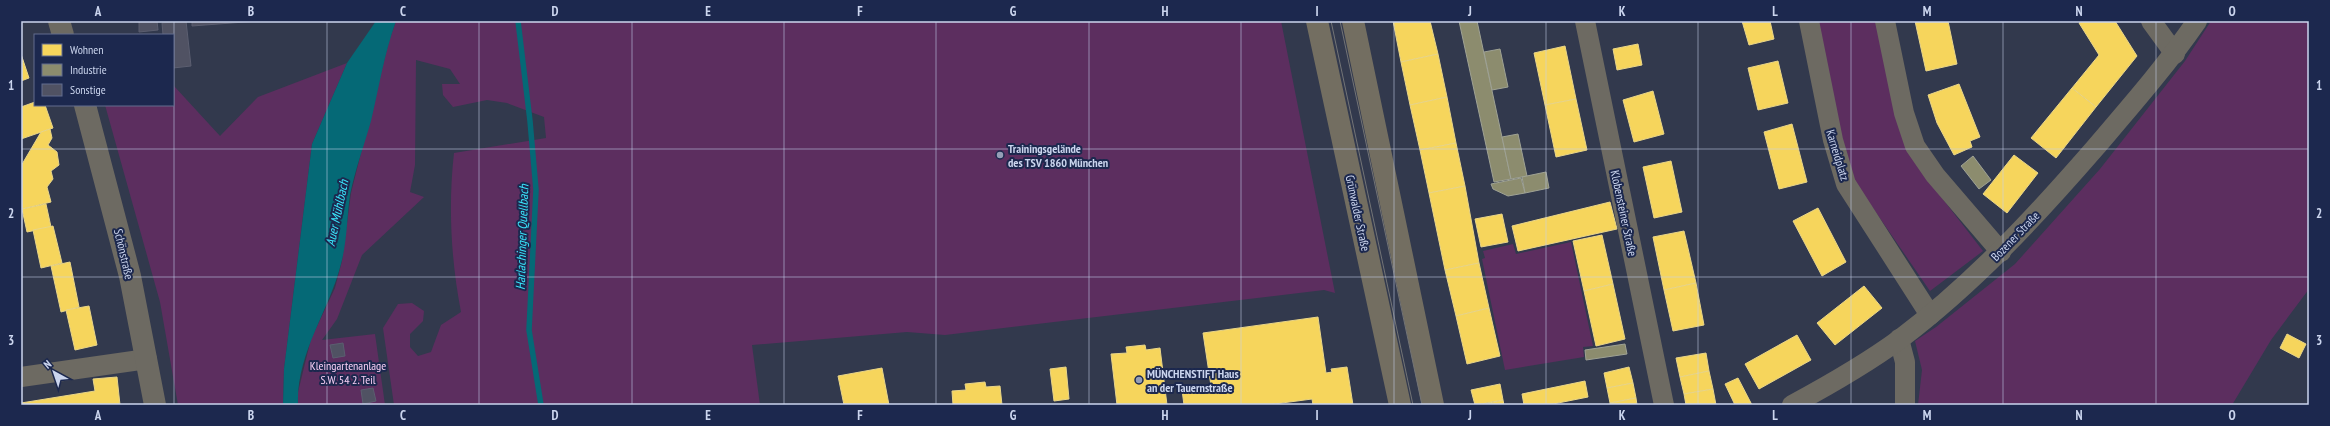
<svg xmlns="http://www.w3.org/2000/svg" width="2330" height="426" font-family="'PT Sans Narrow',sans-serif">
	<rect width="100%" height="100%" fill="#32394d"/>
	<!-- green -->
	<g fill="#5c2e5f">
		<path d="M 396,21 L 1281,21 L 1335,293 L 1324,290 L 945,335 L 907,332 L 752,345 L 760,405 L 394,405 L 383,328 L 398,304 L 412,303 L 424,311 L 423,321 L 410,334 L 410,347 L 418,356 L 431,352 L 441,325 L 461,312 C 451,260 448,206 454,153 L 546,138 L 544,117 L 507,103 L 487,100 L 453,107 L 443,95 L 442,84 L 460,84 L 450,69 L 416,60 L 415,165 L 410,192 L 424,197 L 362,255 L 337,319 L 322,340 L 375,334 L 385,405 L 298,405 L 298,392 L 311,339 L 335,288 L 342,261 L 351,193 L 389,41 Z"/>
		<path d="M 1818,21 L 1878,21 L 1921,171 L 1983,251 L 1930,291 L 1855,182 L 1839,133 Z"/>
		<path d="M 2211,21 L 2309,21 L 2309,289 L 2271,340 L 2232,405 L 1918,405 L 1922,370 L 1915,341 L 1936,327 L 2015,264 L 2100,169 L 2185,61 Z"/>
		<path d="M 347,63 L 312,144 L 284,369 L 283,405 L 178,405 L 160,302 L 105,105 L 173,105 L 174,86 L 220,136 L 258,97 Z"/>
		<path d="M 1571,242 L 1593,346 L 1583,347 L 1584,357 L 1505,370 L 1482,259 L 1485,258 L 1483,251 L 1513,244 L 1516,254 Z"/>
	</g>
	<!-- water -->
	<path fill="#056976" d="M 376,21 L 396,21 C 384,54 379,88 371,121 C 364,146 355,170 350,195 C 347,217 347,242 341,264 C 329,311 296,354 298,405 L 283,405 L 284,369 L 312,144 L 347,63 Z"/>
	<!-- homes -->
	<g fill="#f6d55c" stroke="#e9d588">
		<path d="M 1393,21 L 1430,21 L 1438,54 L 1401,62 Z"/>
		<path d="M 1742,21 L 1770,21 L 1774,39 L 1749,45 Z"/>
		<path d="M 1915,21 L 1948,21 L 1957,64 L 1926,71 Z"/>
		<path d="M 2082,21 L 2115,21 L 2137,56 L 2096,107 L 2072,88 L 2099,55 L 2079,23 Z"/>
		<path d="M 1638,44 L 1642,65 L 1617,70 L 1613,49 Z"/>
		<path d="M 1565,46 L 1576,99 L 1545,105 L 1534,53 Z"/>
		<path d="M 21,54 L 29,78 L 21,81 Z"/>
		<path d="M 1438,54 L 1447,97 L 1410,105 L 1401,62 Z"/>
		<path d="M 1778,61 L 1788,103 L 1758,110 L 1748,68 Z"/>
		<path d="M 1959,84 L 1980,137 L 1970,141 L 1972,147 L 1954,155 L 1937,123 L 1928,95 Z"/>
		<path d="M 2072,88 L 2096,107 L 2056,158 L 2031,138 Z"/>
		<path d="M 1653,91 L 1664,134 L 1634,142 L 1623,100 Z"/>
		<path d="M 1447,97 L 1456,143 L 1420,150 L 1410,105 Z"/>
		<path d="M 1576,99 L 1587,150 L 1556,157 L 1545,105 Z"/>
		<path d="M 35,102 L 35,105 L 45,105 L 53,128 L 21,139 L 21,107 Z"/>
		<path d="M 1792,124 L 1807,182 L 1779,189 L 1764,132 Z"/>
		<path d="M 50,129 L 52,138 L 48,145 L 57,152 L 59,165 L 51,171 L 53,179 L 47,187 L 51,202 L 22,209 L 21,166 L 41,132 Z"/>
		<path d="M 1456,143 L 1465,186 L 1429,193 L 1420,150 Z"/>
		<path d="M 2014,155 L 2038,173 L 2007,213 L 1983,194 Z"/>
		<path d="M 1671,161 L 1682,212 L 1654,218 L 1643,167 Z"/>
		<path d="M 1465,186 L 1479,263 L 1445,270 L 1429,193 Z"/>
		<path d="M 1610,202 L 1617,229 L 1518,251 L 1512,226 Z"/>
		<path d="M 46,204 L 51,227 L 27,232 L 22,209 Z"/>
		<path d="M 1818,208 L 1846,262 L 1822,276 L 1793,221 Z"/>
		<path d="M 1502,214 L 1508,242 L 1481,247 L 1475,219 Z"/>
		<path d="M 53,226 L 62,263 L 41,268 L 33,230 Z"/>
		<path d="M 1684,231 L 1696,283 L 1664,290 L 1653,237 Z"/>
		<path d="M 1602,235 L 1613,284 L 1584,291 L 1573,241 Z"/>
		<path d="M 70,262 L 79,307 L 61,312 L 51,266 Z"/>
		<path d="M 1479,263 L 1489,308 L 1456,316 L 1445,270 Z"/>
		<path d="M 1696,283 L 1704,325 L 1673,331 L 1664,290 Z"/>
		<path d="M 1613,284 L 1625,339 L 1596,346 L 1584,291 Z"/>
		<path d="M 1864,286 L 1882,308 L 1835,345 L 1817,323 Z"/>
		<path d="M 89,306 L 97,345 L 75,350 L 66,310 Z"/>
		<path d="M 1489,308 L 1500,356 L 1467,364 L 1456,316 Z"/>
		<path d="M 1318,317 L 1326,373 L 1332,372 L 1331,369 L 1347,367 L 1353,405 L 1313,405 L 1312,399 L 1267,405 L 1184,405 L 1182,390 L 1211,386 L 1203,333 Z"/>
		<path d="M 2287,334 L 2306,344 L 2299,358 L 2280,348 Z"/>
		<path d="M 1797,335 L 1811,360 L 1759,389 L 1745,364 Z"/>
		<path d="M 1145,345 L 1146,350 L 1160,348 L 1167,405 L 1117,405 L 1111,354 L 1127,353 L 1126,347 Z"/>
		<path d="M 1706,353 L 1709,371 L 1680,377 L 1676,358 Z"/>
		<path d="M 1066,367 L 1069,399 L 1054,401 L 1050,369 Z"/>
		<path d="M 1629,367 L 1633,383 L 1607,388 L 1604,373 Z"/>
		<path d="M 882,368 L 889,405 L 844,405 L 838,376 Z"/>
		<path d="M 1709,371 L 1713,389 L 1684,394 L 1680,377 Z"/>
		<path d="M 117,377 L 120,405 L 21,405 L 21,403 L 95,391 L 93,379 Z"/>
		<path d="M 1738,378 L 1752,405 L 1735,405 L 1725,384 Z"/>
		<path d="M 1585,381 L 1588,397 L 1548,405 L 1524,405 L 1522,394 Z"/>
		<path d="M 985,382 L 986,387 L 1000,386 L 1002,405 L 953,405 L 952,391 L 966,390 L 965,384 Z"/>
		<path d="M 1633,383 L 1636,398 L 1610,403 L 1607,388 Z"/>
		<path d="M 1500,384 L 1503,400 L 1475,405 L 1471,390 Z"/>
		<path d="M 1713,389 L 1716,405 L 1686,405 L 1684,394 Z"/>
		<path d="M 1636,398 L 1637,405 L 1610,405 L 1610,403 Z"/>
		<path d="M 1503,400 L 1504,405 L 1480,405 Z"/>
	</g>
	<!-- industry -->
	<g fill="#8c8c6e" stroke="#9fa294">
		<path d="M 1459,21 L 1477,21 L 1511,179 L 1494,182 Z"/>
		<path d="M 1500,49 L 1508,87 L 1492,90 L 1484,52 Z"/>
		<path d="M 1518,134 L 1527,176 L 1511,179 L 1502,137 Z"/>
		<path d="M 1973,156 L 1991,180 L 1979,189 L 1961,166 Z"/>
		<path d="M 1546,172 L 1549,188 L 1525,193 L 1522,177 Z"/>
		<path d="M 1521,178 L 1525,193 L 1508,196 L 1493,189 L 1491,184 Z"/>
		<path d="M 1625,344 L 1627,354 L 1586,360 L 1585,350 Z"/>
	</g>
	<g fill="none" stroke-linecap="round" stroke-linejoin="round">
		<!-- stream -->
		<path stroke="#056976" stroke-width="5.5" d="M 518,21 L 530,121 L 536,190 L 529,330 L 541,405"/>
	</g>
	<!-- building -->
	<g fill="#505263" stroke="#5b5e70">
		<path d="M 139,21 L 157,21 L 158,30 L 139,32 Z"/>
		<path d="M 186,21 L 191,66 L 173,68 L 173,35 L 163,35 L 162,23 Z"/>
		<path d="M 192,21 L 258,21 L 192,26 Z"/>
		<path d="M 343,343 L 345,356 L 333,358 L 330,345 Z"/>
		<path d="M 373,388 L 376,401 L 363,404 L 361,390 Z"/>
	</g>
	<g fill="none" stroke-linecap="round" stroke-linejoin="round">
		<!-- minor -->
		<g stroke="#6d6a62" stroke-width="20">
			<path d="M 1585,21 L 1664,405"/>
			<path d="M 1809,21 L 1833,140 L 1846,184 L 1930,315"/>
			<path d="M 1885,21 L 1904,113 L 1915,146 L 1935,175 L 2001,252"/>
			<path d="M 2151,21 L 2175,54"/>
			<path d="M 1899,339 L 1905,362 L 1905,405"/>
			<path d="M 21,377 L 147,359"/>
			<path d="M 1792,405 C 1829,385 1866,364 1900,339 C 1973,284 2035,217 2095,148 C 2130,107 2166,66 2197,21"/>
		</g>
		<!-- tertiary -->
		<g stroke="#6d6a62" stroke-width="22">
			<path d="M 59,21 L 63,35"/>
			<path d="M 85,105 L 130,276 L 155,405"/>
		</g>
		<!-- secondary -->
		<g stroke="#736e61" stroke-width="22">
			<path d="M 1317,21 L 1400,405"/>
			<path d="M 1353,21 L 1433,405"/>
		</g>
		<!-- tram -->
		<g stroke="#737476" stroke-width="1">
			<path d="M 1331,21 L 1413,405"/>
			<path d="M 1340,21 L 1422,405"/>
		</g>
	</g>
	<!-- grid -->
	<path fill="none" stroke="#cbd5ee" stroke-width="1" stroke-opacity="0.55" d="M 174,21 L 174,405M 327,21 L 327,405M 479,21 L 479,405M 632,21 L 632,405M 784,21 L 784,405M 936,21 L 936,405M 1089,21 L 1089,405M 1241,21 L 1241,405M 1394,21 L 1394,405M 1546,21 L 1546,405M 1698,21 L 1698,405M 1851,21 L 1851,405M 2003,21 L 2003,405M 2156,21 L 2156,405M 21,149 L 2309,149M 21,277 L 2309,277"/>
	<!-- markers -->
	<g fill="#959eb6" stroke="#1c284e" stroke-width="1.5">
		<circle cx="1000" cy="155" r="4"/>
		<circle cx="1139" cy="380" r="4"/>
	</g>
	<g text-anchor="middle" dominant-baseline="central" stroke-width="4" stroke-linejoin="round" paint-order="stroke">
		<!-- poi labels -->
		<g font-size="12" font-weight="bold" fill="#cbd5ee" stroke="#1c284e" text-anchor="start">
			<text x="1008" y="148">Trainingsgelände<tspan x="1008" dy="14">des TSV 1860 München</tspan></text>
			<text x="1147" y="373">MÜNCHENSTIFT Haus<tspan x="1147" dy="14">an der Tauernstraße</tspan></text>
		</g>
		<!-- street labels -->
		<g font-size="12" fill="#cbd5ee" stroke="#1c284e">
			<text transform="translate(1838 155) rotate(73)">Karneidplatz</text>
			<text transform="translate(1358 213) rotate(78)">Grünwalder Straße</text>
			<text transform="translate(1624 213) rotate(78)">Klobensteiner Straße</text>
			<text transform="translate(2015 236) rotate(-46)">Bozener Straße</text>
			<text transform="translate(124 254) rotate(77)">Schönstraße</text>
		</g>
		<!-- park labels -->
		<g font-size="12" fill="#f7cef4" stroke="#1c284e">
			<text x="348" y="365">Kleingartenanlage<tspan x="348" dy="14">S.W. 54 2. Teil</tspan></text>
		</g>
		<!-- water labels -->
		<g font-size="13" font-style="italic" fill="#3ae8fe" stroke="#1c284e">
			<text transform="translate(337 213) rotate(-78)">Auer Mühlbach</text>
			<text transform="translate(522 237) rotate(-88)">Harlachinger Quellbach</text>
		</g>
	</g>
	<!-- border -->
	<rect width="2330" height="426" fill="none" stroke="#1c284e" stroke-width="44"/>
	<!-- legend -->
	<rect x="34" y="34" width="140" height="72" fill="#1c284e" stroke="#626d8e"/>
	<rect x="42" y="44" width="20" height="12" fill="#f6d55c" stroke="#626d8e"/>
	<text x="70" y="54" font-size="12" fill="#cbd5ee">Wohnen</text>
	<rect x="42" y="64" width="20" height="12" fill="#8c8c6e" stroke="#626d8e"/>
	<text x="70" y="74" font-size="12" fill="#cbd5ee">Industrie</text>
	<rect x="42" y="84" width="20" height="12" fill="#505263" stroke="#626d8e"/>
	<text x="70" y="94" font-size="12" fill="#cbd5ee">Sonstige</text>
	<!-- north arrow -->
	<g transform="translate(54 372) rotate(320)" stroke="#1c284e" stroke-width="3" paint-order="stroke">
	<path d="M0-3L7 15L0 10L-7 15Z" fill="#cbd5ee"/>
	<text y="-6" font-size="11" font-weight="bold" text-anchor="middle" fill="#cbd5ee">N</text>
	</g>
	<rect x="22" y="22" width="2286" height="382" fill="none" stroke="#cbd5ee" stroke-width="1.5"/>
	<g font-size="13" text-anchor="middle" font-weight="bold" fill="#cbd5ee">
		<text x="98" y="16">A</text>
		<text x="251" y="16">B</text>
		<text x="403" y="16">C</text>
		<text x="555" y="16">D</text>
		<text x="708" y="16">E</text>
		<text x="860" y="16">F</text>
		<text x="1013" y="16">G</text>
		<text x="1165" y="16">H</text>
		<text x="1317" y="16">I</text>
		<text x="1470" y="16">J</text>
		<text x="1622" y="16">K</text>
		<text x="1775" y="16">L</text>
		<text x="1927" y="16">M</text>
		<text x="2079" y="16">N</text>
		<text x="2232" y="16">O</text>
		<text x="11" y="90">1</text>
		<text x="2319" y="90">1</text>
		<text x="11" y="218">2</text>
		<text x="2319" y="218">2</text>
		<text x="11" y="345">3</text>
		<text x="2319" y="345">3</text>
		<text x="98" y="420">A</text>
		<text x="251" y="420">B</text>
		<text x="403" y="420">C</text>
		<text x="555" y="420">D</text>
		<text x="708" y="420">E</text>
		<text x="860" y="420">F</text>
		<text x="1013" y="420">G</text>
		<text x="1165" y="420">H</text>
		<text x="1317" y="420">I</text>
		<text x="1470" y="420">J</text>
		<text x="1622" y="420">K</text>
		<text x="1775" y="420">L</text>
		<text x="1927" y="420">M</text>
		<text x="2079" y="420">N</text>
		<text x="2232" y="420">O</text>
	</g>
</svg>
